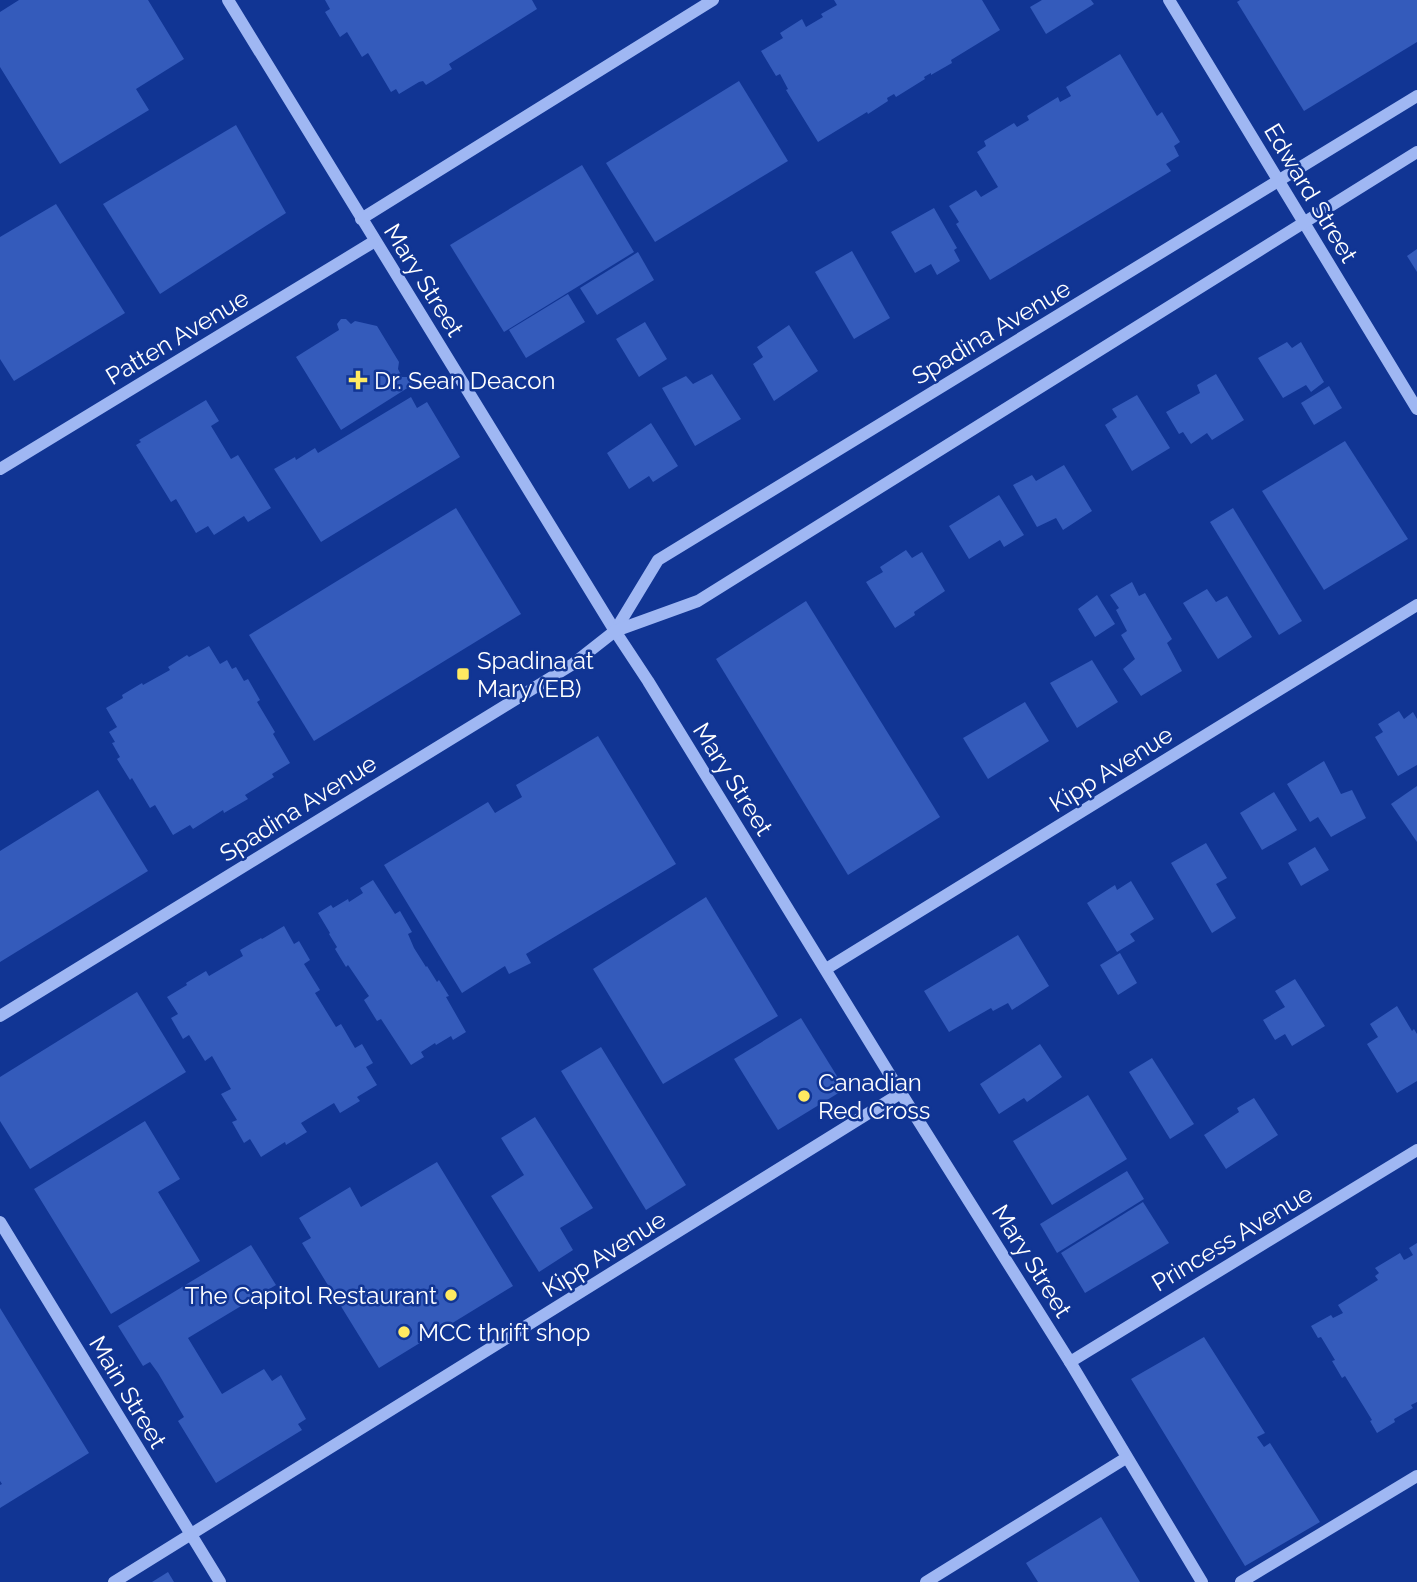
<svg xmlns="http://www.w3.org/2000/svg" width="1417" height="1582" font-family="Raleway,sans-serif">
	<rect width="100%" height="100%" fill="#113594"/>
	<!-- building -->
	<g fill="#345bbb">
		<path d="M 19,0 L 148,0 L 184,59 L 136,89 L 149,110 L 60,164 L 0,67 L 0,12 Z"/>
		<path d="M 325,0 L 532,0 L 537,9 L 449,64 L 452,69 L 426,85 L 423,81 L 419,82 L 399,94 L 396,89 L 391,92 L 368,53 L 362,57 L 347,32 L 340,37 L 325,12 L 330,9 Z"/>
		<path d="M 834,0 L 982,0 L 1000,30 L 951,60 L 952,63 L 931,75 L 931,73 L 924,77 L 925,79 L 896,97 L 894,94 L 887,98 L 888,101 L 868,114 L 867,112 L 818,142 L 786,90 L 788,89 L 780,74 L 776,76 L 761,51 L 783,38 L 780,33 L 802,19 L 806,27 L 823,17 L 821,14 L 837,5 Z"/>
		<path d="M 1042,0 L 1091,0 L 1094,4 L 1046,34 L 1030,7 Z"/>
		<path d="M 1240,0 L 1417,0 L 1417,42 L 1304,111 L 1237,2 Z"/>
		<path d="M 1120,54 L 1157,116 L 1162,112 L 1180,142 L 1174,146 L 1179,156 L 1166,164 L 1171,171 L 990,280 L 956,224 L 959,222 L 949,206 L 976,190 L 981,197 L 998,187 L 977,152 L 986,146 L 984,141 L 1014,123 L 1017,127 L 1029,120 L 1027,116 L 1058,97 L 1060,102 L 1071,96 L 1066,87 Z"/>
		<path d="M 739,81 L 788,161 L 655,242 L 606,163 Z"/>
		<path d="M 236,125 L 286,213 L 160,294 L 103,204 Z"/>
		<path d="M 582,165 L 634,252 L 504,332 L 450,245 Z"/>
		<path d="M 56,204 L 125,313 L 14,381 L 0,359 L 0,237 Z"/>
		<path d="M 934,208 L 957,248 L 954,250 L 960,261 L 937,275 L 931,264 L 915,273 L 891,232 Z"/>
		<path d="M 1417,249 L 1417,272 L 1407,256 Z"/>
		<path d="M 852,251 L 890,318 L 854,339 L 815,272 Z"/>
		<path d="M 638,252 L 654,280 L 597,315 L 580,288 Z"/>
		<path d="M 568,294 L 585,322 L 526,358 L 509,330 Z"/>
		<path d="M 341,319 L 346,319 L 351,324 L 355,321 L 377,326 L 399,362 L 398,369 L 402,377 L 407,377 L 413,385 L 410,385 L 409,387 L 341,430 L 296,357 L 339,330 L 337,324 Z"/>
		<path d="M 645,322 L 667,359 L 639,377 L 616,339 Z"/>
		<path d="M 789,325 L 818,371 L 774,401 L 753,364 L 763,357 L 757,347 Z"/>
		<path d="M 1287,342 L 1292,348 L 1301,342 L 1324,382 L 1311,392 L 1306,385 L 1283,398 L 1258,358 Z"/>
		<path d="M 712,374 L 741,419 L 695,446 L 662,388 L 686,376 L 693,384 Z"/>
		<path d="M 1216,374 L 1244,420 L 1212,440 L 1207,433 L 1191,444 L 1183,432 L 1179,434 L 1166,412 L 1200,393 L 1197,385 Z"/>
		<path d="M 1329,386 L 1342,408 L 1314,425 L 1301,403 Z"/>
		<path d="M 1137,395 L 1170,448 L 1132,471 L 1105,425 L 1117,417 L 1112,409 Z"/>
		<path d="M 411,397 L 417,408 L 427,402 L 460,457 L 321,542 L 274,469 L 295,457 L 296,460 L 315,448 L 318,453 Z"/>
		<path d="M 206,400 L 219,421 L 211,426 L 231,459 L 238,455 L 271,508 L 248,522 L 244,516 L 214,535 L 208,526 L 196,533 L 176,499 L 171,502 L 136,445 L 141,442 L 139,440 Z"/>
		<path d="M 651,423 L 678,466 L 653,482 L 649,476 L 629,489 L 607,453 Z"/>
		<path d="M 1345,441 L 1408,539 L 1324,590 L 1262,491 Z"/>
		<path d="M 1064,465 L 1092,511 L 1063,530 L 1056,518 L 1037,527 L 1013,485 L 1032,475 L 1036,481 Z"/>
		<path d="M 999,495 L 1024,535 L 1004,547 L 1000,540 L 969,559 L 949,526 Z"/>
		<path d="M 456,508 L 521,614 L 314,741 L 249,635 Z"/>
		<path d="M 1233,508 L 1302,621 L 1279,635 L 1210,522 Z"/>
		<path d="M 906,550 L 912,558 L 922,552 L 945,591 L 914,612 L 915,615 L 895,628 L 866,582 L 883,572 L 880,567 Z"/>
		<path d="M 1132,582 L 1139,596 L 1145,593 L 1172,639 L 1167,643 L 1182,671 L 1141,696 L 1123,669 L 1135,659 L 1121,635 L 1127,631 L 1116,610 L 1119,608 L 1110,595 Z"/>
		<path d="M 1207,589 L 1216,602 L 1227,596 L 1252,637 L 1218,659 L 1183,603 Z"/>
		<path d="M 1097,595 L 1115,624 L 1095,637 L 1078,609 Z"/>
		<path d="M 806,601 L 940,817 L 848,875 L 716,659 Z"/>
		<path d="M 209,646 L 220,664 L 227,660 L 232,669 L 236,667 L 244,681 L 248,679 L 260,700 L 257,702 L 275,732 L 273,734 L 290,763 L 272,774 L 274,777 L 245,795 L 248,799 L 224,813 L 223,810 L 193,829 L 190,825 L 173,835 L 155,805 L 150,808 L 132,778 L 130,780 L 117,759 L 120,757 L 112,743 L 115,742 L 109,732 L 117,727 L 106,708 L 123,698 L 122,695 L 142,683 L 143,685 L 170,670 L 168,667 L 187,655 L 189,657 Z"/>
		<path d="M 1092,660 L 1118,702 L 1077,728 L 1050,683 Z"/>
		<path d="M 1025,702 L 1049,741 L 988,779 L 963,738 Z"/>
		<path d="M 1399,711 L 1404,719 L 1413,712 L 1417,719 L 1417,765 L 1398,776 L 1375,737 L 1383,732 L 1378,724 Z"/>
		<path d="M 598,736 L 676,864 L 526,954 L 531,963 L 509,974 L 505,966 L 462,993 L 384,865 L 488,802 L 495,813 L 522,797 L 516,785 Z"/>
		<path d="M 1324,761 L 1341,794 L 1352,790 L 1366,818 L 1331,837 L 1318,817 L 1310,822 L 1287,784 Z"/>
		<path d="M 1417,786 L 1417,842 L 1391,804 Z"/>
		<path d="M 98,790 L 148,871 L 0,962 L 0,851 Z"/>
		<path d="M 1274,792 L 1297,830 L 1262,850 L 1240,813 Z"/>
		<path d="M 1206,843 L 1227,878 L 1216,884 L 1236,918 L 1212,933 L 1171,863 Z"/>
		<path d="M 1315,847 L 1329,870 L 1301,886 L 1288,863 Z"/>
		<path d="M 373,880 L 395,914 L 400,911 L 412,932 L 408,934 L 414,948 L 426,967 L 427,966 L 437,982 L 439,980 L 449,996 L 446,997 L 466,1032 L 453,1040 L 451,1036 L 436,1045 L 435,1043 L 421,1052 L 424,1057 L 411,1065 L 381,1019 L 377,1021 L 364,1000 L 369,996 L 348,965 L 346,967 L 335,949 L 337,947 L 329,934 L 330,933 L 318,913 L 331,905 L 333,908 L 348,899 L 349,902 L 363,893 L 360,888 Z"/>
		<path d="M 1131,881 L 1154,919 L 1130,934 L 1135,941 L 1117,952 L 1087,903 L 1115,885 L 1117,890 Z"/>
		<path d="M 706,897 L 778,1016 L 663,1084 L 593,969 Z"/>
		<path d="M 284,926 L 294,944 L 299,941 L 310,960 L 304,964 L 320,990 L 315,993 L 336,1027 L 341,1024 L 355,1048 L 362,1044 L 373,1063 L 366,1067 L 377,1085 L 357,1097 L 360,1101 L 340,1113 L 334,1103 L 301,1123 L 307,1132 L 286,1145 L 285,1142 L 261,1157 L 250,1139 L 244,1143 L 232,1122 L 237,1120 L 221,1094 L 231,1089 L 212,1056 L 205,1061 L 189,1035 L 183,1039 L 171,1018 L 178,1014 L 167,997 L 187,985 L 186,983 L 206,971 L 209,976 L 243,956 L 240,950 L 261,938 L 262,939 Z"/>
		<path d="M 1018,935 L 1049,986 L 1012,1010 L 1008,1003 L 993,1011 L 991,1008 L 949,1032 L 924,991 Z"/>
		<path d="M 1120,953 L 1137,983 L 1118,995 L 1100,965 Z"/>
		<path d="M 1295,979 L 1325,1026 L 1292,1046 L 1285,1034 L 1275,1040 L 1263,1020 L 1285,1007 L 1275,991 Z"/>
		<path d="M 137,992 L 186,1072 L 30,1169 L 0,1121 L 0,1077 Z"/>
		<path d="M 1397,1006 L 1412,1031 L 1414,1029 L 1417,1034 L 1417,1081 L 1397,1093 L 1367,1044 L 1378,1037 L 1370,1024 Z"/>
		<path d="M 801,1018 L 845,1089 L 778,1130 L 734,1059 Z"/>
		<path d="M 1040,1044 L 1062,1077 L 1027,1102 L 1024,1098 L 999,1114 L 980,1084 Z"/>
		<path d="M 601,1047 L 686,1185 L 646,1210 L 561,1071 Z"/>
		<path d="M 1152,1058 L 1194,1124 L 1170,1139 L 1129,1072 Z"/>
		<path d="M 1088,1095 L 1127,1159 L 1052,1205 L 1013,1141 Z"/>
		<path d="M 1254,1098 L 1278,1135 L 1226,1169 L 1204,1135 L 1239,1112 L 1237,1108 Z"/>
		<path d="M 535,1117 L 593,1208 L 560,1228 L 573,1250 L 539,1272 L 491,1196 L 524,1175 L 501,1138 Z"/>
		<path d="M 145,1121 L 180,1179 L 158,1192 L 200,1261 L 111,1314 L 34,1189 Z"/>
		<path d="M 437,1162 L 513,1286 L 379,1368 L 302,1243 L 311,1238 L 299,1218 L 350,1187 L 361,1207 Z"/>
		<path d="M 1127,1171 L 1144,1199 L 1057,1253 L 1040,1224 Z"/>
		<path d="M 1143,1202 L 1169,1243 L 1085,1293 L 1061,1253 Z"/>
		<path d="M 1417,1243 L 1417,1402 L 1411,1405 L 1413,1408 L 1394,1419 L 1395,1422 L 1377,1433 L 1370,1421 L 1372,1420 L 1345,1376 L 1342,1378 L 1332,1361 L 1335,1360 L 1321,1337 L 1318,1338 L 1311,1326 L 1331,1315 L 1333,1318 L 1343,1313 L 1338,1305 L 1378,1280 L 1375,1276 L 1379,1273 L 1375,1268 L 1400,1253 L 1404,1260 L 1406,1259 L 1413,1255 L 1409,1248 Z"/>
		<path d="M 251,1245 L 276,1285 L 188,1338 L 222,1394 L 264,1369 L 272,1381 L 281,1375 L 306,1419 L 298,1424 L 302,1430 L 216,1483 L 178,1421 L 184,1417 L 158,1373 L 150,1362 L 143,1366 L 118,1326 Z"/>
		<path d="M 0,1308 L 89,1453 L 0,1508 L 0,1485 L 2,1484 L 0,1481 Z"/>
		<path d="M 1204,1337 L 1265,1433 L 1257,1437 L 1264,1447 L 1270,1443 L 1320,1522 L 1245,1566 L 1131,1379 Z"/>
		<path d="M 1101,1517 L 1140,1582 L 1038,1582 L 1026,1563 Z"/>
		<path d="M 168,1572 L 174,1582 L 152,1582 Z"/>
	</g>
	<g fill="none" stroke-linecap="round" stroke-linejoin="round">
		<!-- minor -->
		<g stroke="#9fb7f3" stroke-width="12">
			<path d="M 228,0 L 615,631 L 648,681 L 901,1093 L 1070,1362 L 1202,1582"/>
			<path d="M 1169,0 L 1417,409"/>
			<path d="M 361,219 L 713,0"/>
			<path d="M 0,469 L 375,241"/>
			<path d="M 615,631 L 658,560 L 1417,96"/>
			<path d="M 826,969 L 1417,605"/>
			<path d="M 0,1016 L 573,664 L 615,631 L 698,601 L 1417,152"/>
			<path d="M 0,1222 L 220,1582"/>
			<path d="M 1070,1362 L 1417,1150"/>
			<path d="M 114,1582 L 901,1093"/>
			<path d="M 926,1582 L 1126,1458"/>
			<path d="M 1241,1582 L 1417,1476"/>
		</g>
	</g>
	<!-- markers -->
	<g fill="#ffea61" stroke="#113594" stroke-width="2.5">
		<path d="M354.5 369.5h7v7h7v7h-7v7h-7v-7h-7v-7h7z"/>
		<rect x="456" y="667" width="14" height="14" rx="3.5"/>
		<circle cx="804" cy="1096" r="7"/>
		<circle cx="451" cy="1295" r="7"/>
		<circle cx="404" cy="1332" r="7"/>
	</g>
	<g text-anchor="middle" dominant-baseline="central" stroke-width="5" stroke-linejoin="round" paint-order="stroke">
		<!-- street labels -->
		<g font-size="24" fill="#fff" stroke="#113594">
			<text transform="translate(1311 193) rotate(59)">Edward Street</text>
			<text transform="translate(424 280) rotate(58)">Mary Street</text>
			<text transform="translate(991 332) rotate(-31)">Spadina Avenue</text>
			<text transform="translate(177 337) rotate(-31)">Patten Avenue</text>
			<text transform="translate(1111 769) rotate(-32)">Kipp Avenue</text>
			<text transform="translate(733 779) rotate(58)">Mary Street</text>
			<text transform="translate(298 808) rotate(-32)">Spadina Avenue</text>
			<text transform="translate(1232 1238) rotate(-31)">Princess Avenue</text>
			<text transform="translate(604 1254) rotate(-32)">Kipp Avenue</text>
			<text transform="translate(1032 1261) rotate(58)">Mary Street</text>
			<text transform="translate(128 1392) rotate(59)">Main Street</text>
		</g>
		<!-- poi labels -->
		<g font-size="24" fill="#fff" stroke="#113594" text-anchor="start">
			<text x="374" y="380">Dr. Sean Deacon</text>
			<text x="477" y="660">Spadina at<tspan x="477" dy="28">Mary (EB)</tspan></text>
			<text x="818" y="1082">Canadian<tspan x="818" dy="28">Red Cross</tspan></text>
			<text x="437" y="1295" text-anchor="end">The Capitol Restaurant</text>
			<text x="418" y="1332">MCC thrift shop</text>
		</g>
	</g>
</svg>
